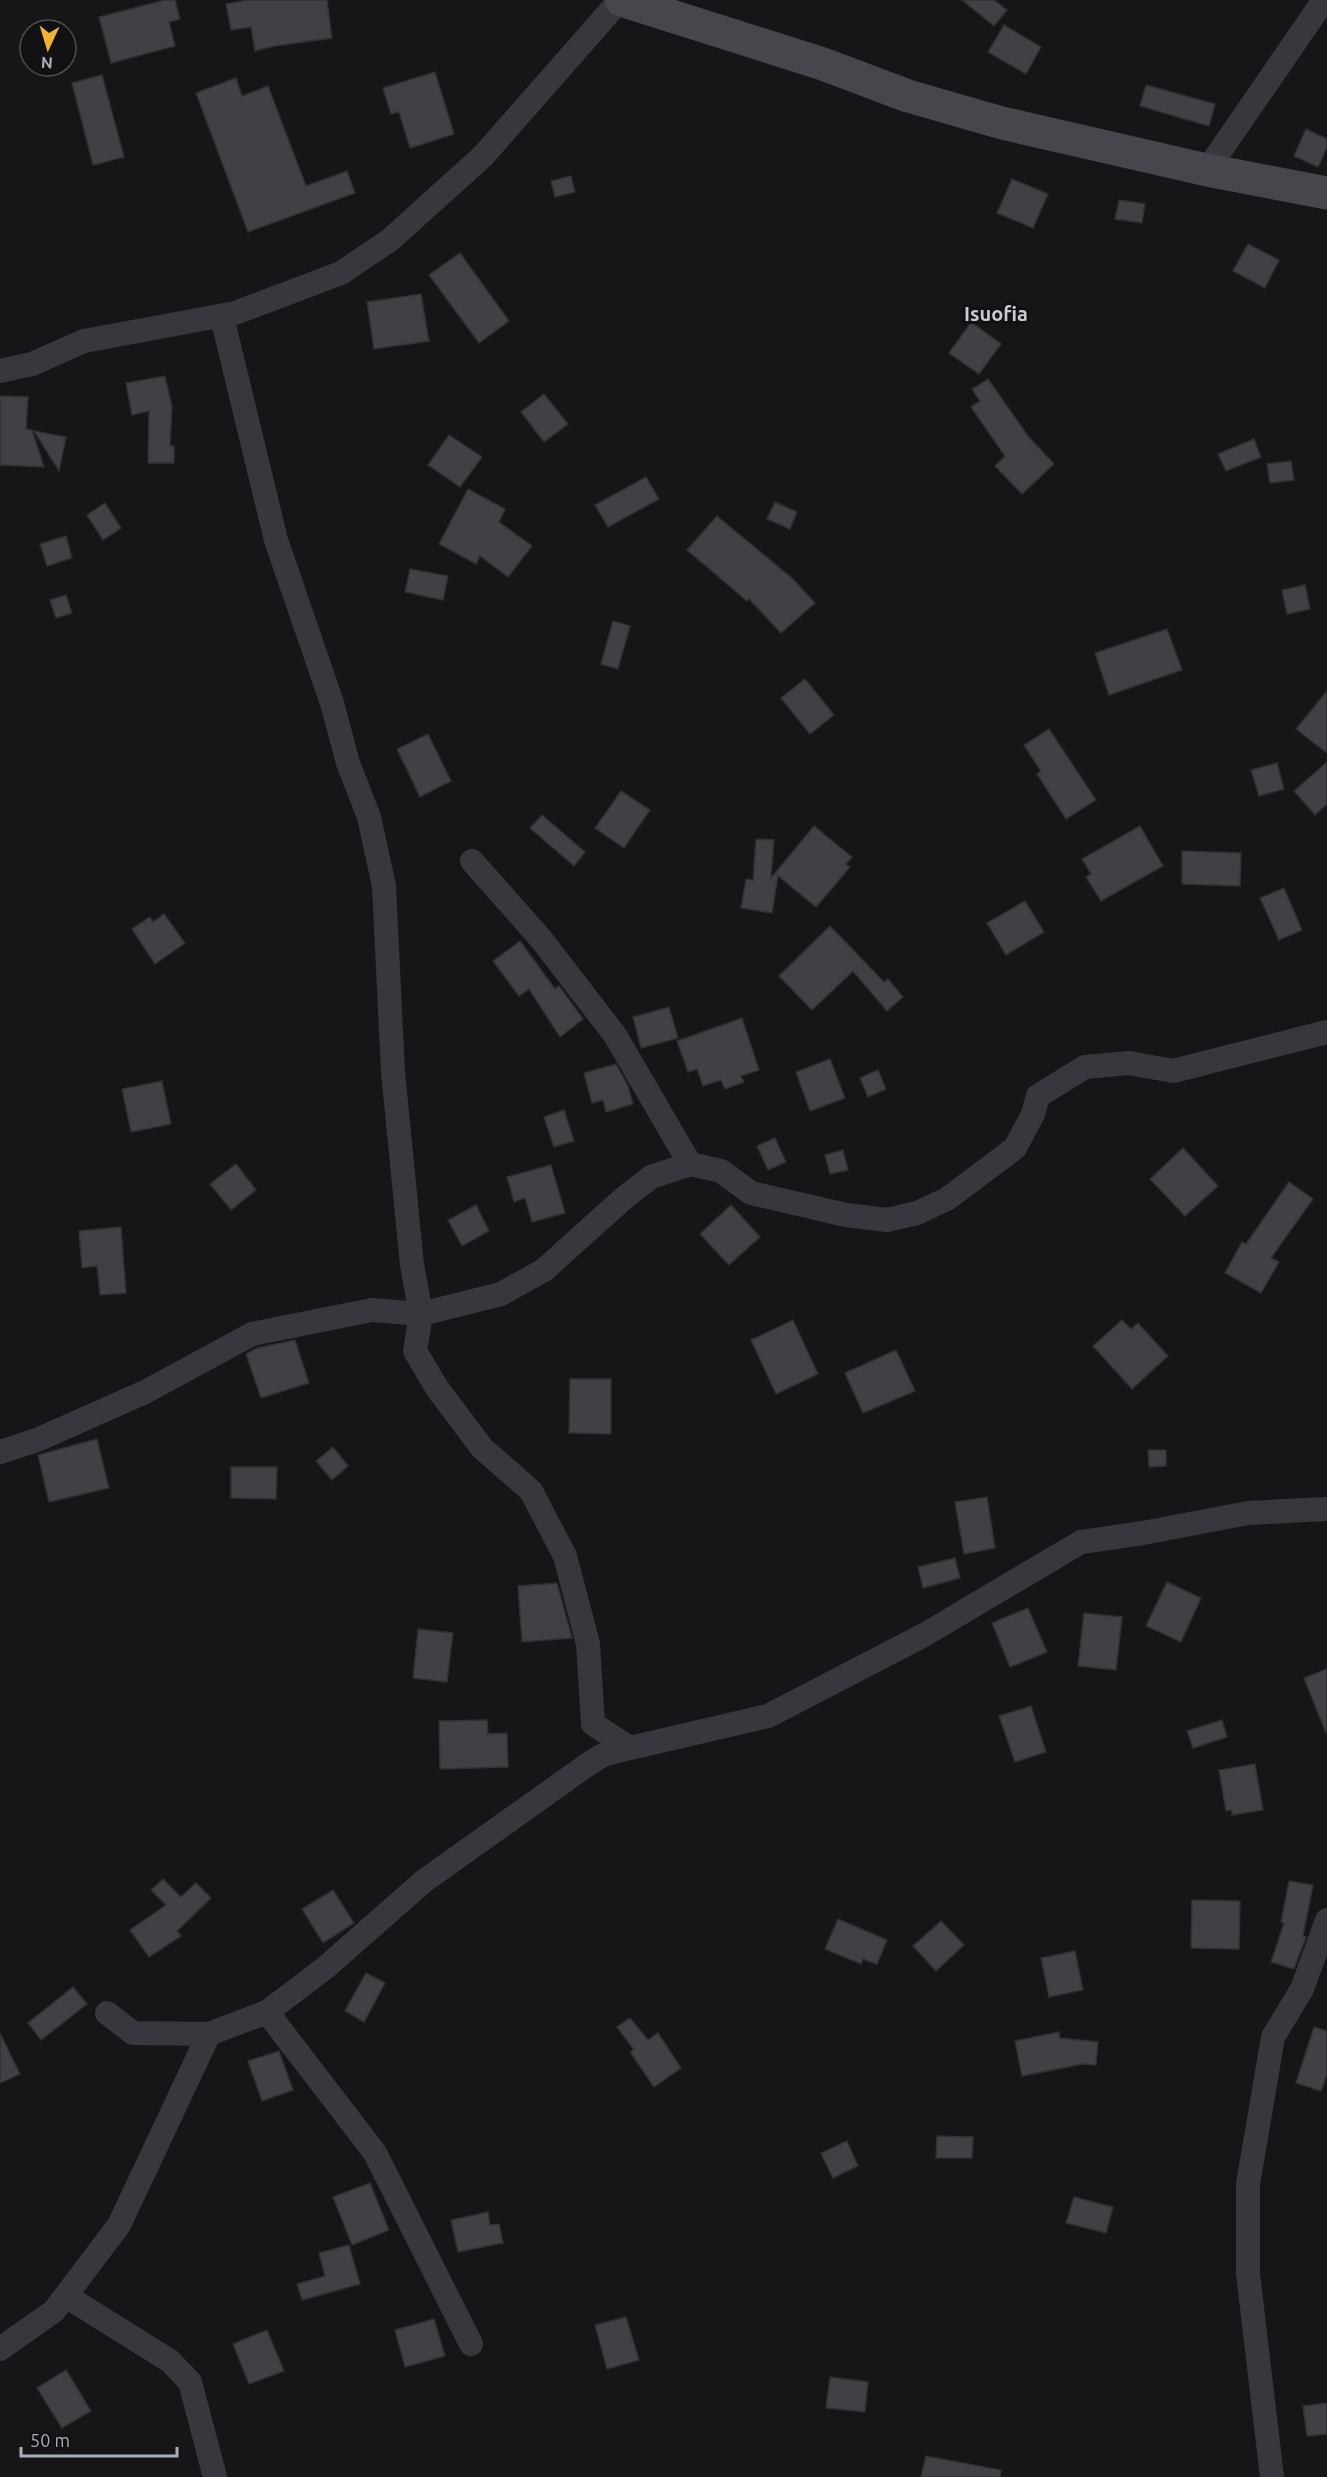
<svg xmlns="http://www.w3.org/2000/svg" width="1327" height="2477" font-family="Ubuntu,sans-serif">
	<rect width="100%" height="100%" fill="#161618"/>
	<!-- building -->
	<g fill="#404145" stroke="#303034" stroke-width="1.5">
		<path d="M 165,0 L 175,0 L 180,19 L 169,22 L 175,46 L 111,63 L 99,17 Z"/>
		<path d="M 247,0 L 327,0 L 332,38 L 275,46 L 255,51 L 251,27 L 231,30 L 226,4 Z"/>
		<path d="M 962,0 L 994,0 L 1007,10 L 994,26 Z"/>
		<path d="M 1004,25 L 1041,47 L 1026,74 L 988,52 Z"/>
		<path d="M 435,72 L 454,134 L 410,148 L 399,112 L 391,114 L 383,88 Z"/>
		<path d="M 102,75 L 124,157 L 93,165 L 72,83 Z"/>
		<path d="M 236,78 L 242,96 L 268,86 L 306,186 L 347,171 L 355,193 L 248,232 L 196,93 Z"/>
		<path d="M 1146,85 L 1215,104 L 1209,126 L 1140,106 Z"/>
		<path d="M 1306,129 L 1327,139 L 1327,147 L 1318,167 L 1294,156 Z"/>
		<path d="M 571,176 L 575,192 L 555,197 L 551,181 Z"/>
		<path d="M 1012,179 L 1048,194 L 1033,228 L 997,213 Z"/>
		<path d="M 1119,200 L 1145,204 L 1142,223 L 1115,219 Z"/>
		<path d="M 1248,244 L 1279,260 L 1265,288 L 1233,271 Z"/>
		<path d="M 460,253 L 509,321 L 479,343 L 429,275 Z"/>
		<path d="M 421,294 L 429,341 L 374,349 L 367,302 Z"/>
		<path d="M 971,322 L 1001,344 L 979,374 L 949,353 Z"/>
		<path d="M 165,376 L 172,407 L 170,446 L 174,446 L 174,463 L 148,463 L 149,411 L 132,415 L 126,383 Z"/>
		<path d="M 988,379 L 1028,436 L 1054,464 L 1022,494 L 995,466 L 1005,456 L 971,407 L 980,401 L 972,389 Z"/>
		<path d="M 544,394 L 568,424 L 544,442 L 521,412 Z"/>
		<path d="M 0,396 L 28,397 L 26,429 L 32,430 L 44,467 L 0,465 Z"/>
		<path d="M 34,431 L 66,437 L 59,471 Z"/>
		<path d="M 449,435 L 482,457 L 460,487 L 428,465 Z"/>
		<path d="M 1254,439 L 1261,457 L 1226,471 L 1218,454 Z"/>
		<path d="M 1291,461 L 1294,480 L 1270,483 L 1267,464 Z"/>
		<path d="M 646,477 L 659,499 L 608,527 L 595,505 Z"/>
		<path d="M 468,489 L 505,509 L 499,522 L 532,546 L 508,577 L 480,556 L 476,564 L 439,544 Z"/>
		<path d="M 775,502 L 797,512 L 790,529 L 767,519 Z"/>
		<path d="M 105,503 L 121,528 L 103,540 L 87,515 Z"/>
		<path d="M 717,516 L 793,579 L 815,603 L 781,633 L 749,599 L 747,601 L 687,550 Z"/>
		<path d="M 66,536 L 72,558 L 47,566 L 40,544 Z"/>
		<path d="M 410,569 L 448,576 L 443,600 L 405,592 Z"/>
		<path d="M 1305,585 L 1310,609 L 1287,614 L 1282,590 Z"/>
		<path d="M 66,595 L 72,613 L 56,618 L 50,600 Z"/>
		<path d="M 613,621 L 630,626 L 618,669 L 601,664 Z"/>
		<path d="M 1167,629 L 1182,670 L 1109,695 L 1095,653 Z"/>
		<path d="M 805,679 L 834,715 L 810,734 L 781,698 Z"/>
		<path d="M 1327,691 L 1327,753 L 1296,729 Z"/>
		<path d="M 1049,729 L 1096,800 L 1066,819 L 1037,774 L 1041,771 L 1024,745 Z"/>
		<path d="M 428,734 L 451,781 L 420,797 L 397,749 Z"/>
		<path d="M 1327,762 L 1327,804 L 1315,815 L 1294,791 Z"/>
		<path d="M 1277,763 L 1284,789 L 1259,796 L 1251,770 Z"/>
		<path d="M 621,791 L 650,810 L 624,848 L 595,828 Z"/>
		<path d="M 542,815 L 585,852 L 574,866 L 530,828 Z"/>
		<path d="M 814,826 L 852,857 L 846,864 L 850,867 L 816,907 L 778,876 L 772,913 L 741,908 L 746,879 L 753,880 L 756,839 L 774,840 L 771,878 Z"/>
		<path d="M 1140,826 L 1163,866 L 1101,901 L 1086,877 L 1091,874 L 1082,859 Z"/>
		<path d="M 1182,851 L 1241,853 L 1240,886 L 1182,884 Z"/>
		<path d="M 1284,888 L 1302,930 L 1279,940 L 1260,898 Z"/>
		<path d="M 1025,901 L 1044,932 L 1006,955 L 987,923 Z"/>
		<path d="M 164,914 L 185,943 L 155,964 L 132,929 L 150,917 L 153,922 Z"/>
		<path d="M 830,926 L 884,982 L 888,979 L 903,997 L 887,1011 L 853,971 L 812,1010 L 779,976 Z"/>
		<path d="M 520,941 L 555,989 L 559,986 L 583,1019 L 560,1037 L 529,989 L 519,996 L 493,961 Z"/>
		<path d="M 669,1007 L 678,1038 L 641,1048 L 633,1017 Z"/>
		<path d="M 742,1018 L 759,1070 L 741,1076 L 744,1082 L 725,1089 L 721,1080 L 703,1086 L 697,1069 L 688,1072 L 677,1041 Z"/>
		<path d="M 830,1059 L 845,1098 L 810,1111 L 796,1072 Z"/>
		<path d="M 616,1064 L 628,1086 L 633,1104 L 606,1112 L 603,1100 L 592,1103 L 584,1073 Z"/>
		<path d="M 878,1070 L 886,1089 L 868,1097 L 860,1078 Z"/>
		<path d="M 162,1081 L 171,1124 L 131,1132 L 122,1089 Z"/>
		<path d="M 564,1110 L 574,1141 L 554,1147 L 544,1117 Z"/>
		<path d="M 775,1138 L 786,1162 L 768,1170 L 757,1146 Z"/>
		<path d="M 1183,1148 L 1218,1186 L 1185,1216 L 1150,1179 Z"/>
		<path d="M 843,1150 L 848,1170 L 830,1174 L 825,1155 Z"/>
		<path d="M 236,1164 L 256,1190 L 231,1210 L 210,1184 Z"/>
		<path d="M 551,1165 L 565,1213 L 532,1222 L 525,1198 L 514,1202 L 507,1177 Z"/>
		<path d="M 1289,1182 L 1313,1199 L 1271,1258 L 1279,1262 L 1261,1293 L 1225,1273 L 1242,1242 L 1246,1244 Z"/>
		<path d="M 476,1205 L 489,1231 L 462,1246 L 448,1220 Z"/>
		<path d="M 731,1205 L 760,1237 L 729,1265 L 700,1234 Z"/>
		<path d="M 121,1227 L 126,1293 L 100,1295 L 97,1266 L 82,1268 L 79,1231 Z"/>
		<path d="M 793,1320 L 818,1374 L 776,1394 L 751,1340 Z"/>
		<path d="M 1122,1320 L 1131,1329 L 1138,1323 L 1168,1356 L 1132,1389 L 1093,1346 Z"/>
		<path d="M 295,1340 L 309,1383 L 261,1398 L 246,1354 L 257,1348 Z"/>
		<path d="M 896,1350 L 915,1391 L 863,1413 L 845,1373 Z"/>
		<path d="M 570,1379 L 611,1379 L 611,1434 L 569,1433 Z"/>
		<path d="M 97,1439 L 109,1488 L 49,1502 L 38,1455 Z"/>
		<path d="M 333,1447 L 348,1466 L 332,1480 L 316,1461 Z"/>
		<path d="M 1148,1450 L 1166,1450 L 1166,1466 L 1149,1467 Z"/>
		<path d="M 231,1467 L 277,1467 L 276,1499 L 231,1498 Z"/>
		<path d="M 987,1497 L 995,1548 L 964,1554 L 955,1502 Z"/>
		<path d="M 955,1558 L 960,1578 L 923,1588 L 918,1567 Z"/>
		<path d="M 1167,1582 L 1201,1598 L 1181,1642 L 1146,1626 Z"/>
		<path d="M 557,1583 L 572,1638 L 522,1642 L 518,1586 Z"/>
		<path d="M 1028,1608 L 1047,1652 L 1010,1667 L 992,1623 Z"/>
		<path d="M 1084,1613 L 1122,1617 L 1116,1670 L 1078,1666 Z"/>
		<path d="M 418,1629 L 453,1633 L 447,1682 L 413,1678 Z"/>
		<path d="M 1327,1669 L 1327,1733 L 1326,1733 L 1304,1678 Z"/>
		<path d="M 1031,1706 L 1046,1752 L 1015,1762 L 999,1716 Z"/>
		<path d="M 487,1720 L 488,1734 L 507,1733 L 508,1767 L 440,1769 L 439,1721 Z"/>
		<path d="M 1222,1720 L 1227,1737 L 1193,1748 L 1187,1731 Z"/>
		<path d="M 1255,1764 L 1263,1810 L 1232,1815 L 1232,1810 L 1226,1811 L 1219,1770 Z"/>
		<path d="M 163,1879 L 181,1897 L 196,1883 L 211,1898 L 177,1931 L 181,1936 L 149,1957 L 130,1930 L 166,1905 L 151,1890 Z"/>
		<path d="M 1289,1881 L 1313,1885 L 1303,1936 L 1306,1937 L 1294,1969 L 1271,1962 L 1284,1923 L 1281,1922 Z"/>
		<path d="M 333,1890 L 354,1923 L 323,1943 L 302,1909 Z"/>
		<path d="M 1192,1900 L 1240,1901 L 1239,1949 L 1191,1948 Z"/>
		<path d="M 838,1919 L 887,1940 L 877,1964 L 863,1959 L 861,1964 L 825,1949 Z"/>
		<path d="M 941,1921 L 964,1945 L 936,1971 L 913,1946 Z"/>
		<path d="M 1075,1951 L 1083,1990 L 1049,1997 L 1041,1958 Z"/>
		<path d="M 366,1973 L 385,1983 L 364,2022 L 345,2011 Z"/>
		<path d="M 73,1987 L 87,2004 L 41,2040 L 28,2023 Z"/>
		<path d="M 630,2018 L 648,2040 L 658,2033 L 681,2068 L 654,2087 L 630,2052 L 634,2050 L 617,2027 Z"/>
		<path d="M 1314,2027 L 1327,2031 L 1327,2074 L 1321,2091 L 1296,2083 Z"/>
		<path d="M 1059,2032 L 1060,2038 L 1098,2042 L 1096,2065 L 1083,2064 L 1022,2076 L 1015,2041 Z"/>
		<path d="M 0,2033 L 20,2074 L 0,2083 Z"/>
		<path d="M 279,2051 L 293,2090 L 262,2101 L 248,2061 Z"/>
		<path d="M 937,2136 L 973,2137 L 972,2158 L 936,2158 Z"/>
		<path d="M 847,2141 L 858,2166 L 833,2178 L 821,2153 Z"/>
		<path d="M 370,2183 L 389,2230 L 352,2245 L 333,2197 Z"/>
		<path d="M 1074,2197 L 1113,2207 L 1106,2233 L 1066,2223 Z"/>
		<path d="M 488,2212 L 490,2225 L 499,2224 L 503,2243 L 458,2252 L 451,2220 Z"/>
		<path d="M 349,2245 L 360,2284 L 302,2300 L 297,2284 L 325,2276 L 319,2253 Z"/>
		<path d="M 626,2317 L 639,2360 L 607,2369 L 595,2325 Z"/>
		<path d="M 434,2319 L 445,2356 L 405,2367 L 395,2330 Z"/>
		<path d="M 267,2330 L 284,2371 L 249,2384 L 233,2344 Z"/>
		<path d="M 66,2370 L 91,2411 L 62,2428 L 37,2388 Z"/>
		<path d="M 830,2377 L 868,2382 L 865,2412 L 826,2408 Z"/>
		<path d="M 1327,2403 L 1327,2434 L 1307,2436 L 1303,2406 Z"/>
		<path d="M 926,2456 L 1001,2470 L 1000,2477 L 921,2477 Z"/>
	</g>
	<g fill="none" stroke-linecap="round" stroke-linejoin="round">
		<!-- street -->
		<g stroke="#37383d" stroke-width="24">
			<path d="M 1207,170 L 1324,0"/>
			<path d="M 0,371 L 32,364 L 84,341 L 235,313 L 341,273 L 390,240 L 483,156 L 620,0"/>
			<path d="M 472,861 L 541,939 L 615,1035 L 690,1164"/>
			<path d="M 0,1452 L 37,1440 L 145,1392 L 252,1334 L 372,1310 L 421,1314 L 501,1294 L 544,1270 L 624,1198 L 651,1177 L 690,1164 L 721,1171 L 751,1193 L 846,1215 L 887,1220 L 917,1213 L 947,1199 L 1015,1148 L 1033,1114 L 1038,1096 L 1085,1067 L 1129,1063 L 1173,1071 L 1327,1032"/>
			<path d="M 630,1748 L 768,1716 L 924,1635 L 1081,1542 L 1143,1533 L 1248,1513 L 1327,1509"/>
			<path d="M 267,2012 L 375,2153 L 471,2344"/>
			<path d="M 107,2013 L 133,2033 L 209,2034 L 267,2012 L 325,1968 L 424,1881 L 587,1765 L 603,1755 L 630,1748 L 593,1724 L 588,1644 L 565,1556 L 531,1491 L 482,1448 L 437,1388 L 415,1351 L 421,1314 L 412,1265 L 393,1072 L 384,886 L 369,817 L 348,763 L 332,703 L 276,540 L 222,317"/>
			<path d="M 66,2296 L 170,2361 L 190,2382 L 215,2477"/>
			<path d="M 0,2349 L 54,2311 L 119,2225 L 209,2034"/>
			<path d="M 1272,2477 L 1248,2274 L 1248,2184 L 1273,2037 L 1302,1989 L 1327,1920"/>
		</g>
		<!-- secondary -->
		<path stroke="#45474d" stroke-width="33" d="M 621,0 L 823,64 L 908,96 L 1002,123 L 1207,170 L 1327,193"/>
	</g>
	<g text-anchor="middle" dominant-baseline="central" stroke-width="6" stroke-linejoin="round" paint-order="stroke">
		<!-- quarter labels -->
		<g font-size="20" font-weight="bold" fill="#c9ccd4" stroke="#111113">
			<text x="996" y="313">Isuofia</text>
		</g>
	</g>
	<!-- north arrow -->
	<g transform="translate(48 48) rotate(184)"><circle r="28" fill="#111113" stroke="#4d4f55" stroke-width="1.5"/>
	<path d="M0-4.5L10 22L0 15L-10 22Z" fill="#f2b134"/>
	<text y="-9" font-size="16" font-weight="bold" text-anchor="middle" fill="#a8adb8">N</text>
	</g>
	<!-- scale -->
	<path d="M21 2447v9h156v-9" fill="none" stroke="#a8adb8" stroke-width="3"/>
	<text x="30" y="2447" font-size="18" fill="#a8adb8" stroke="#111113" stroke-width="4.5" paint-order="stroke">50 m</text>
</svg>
